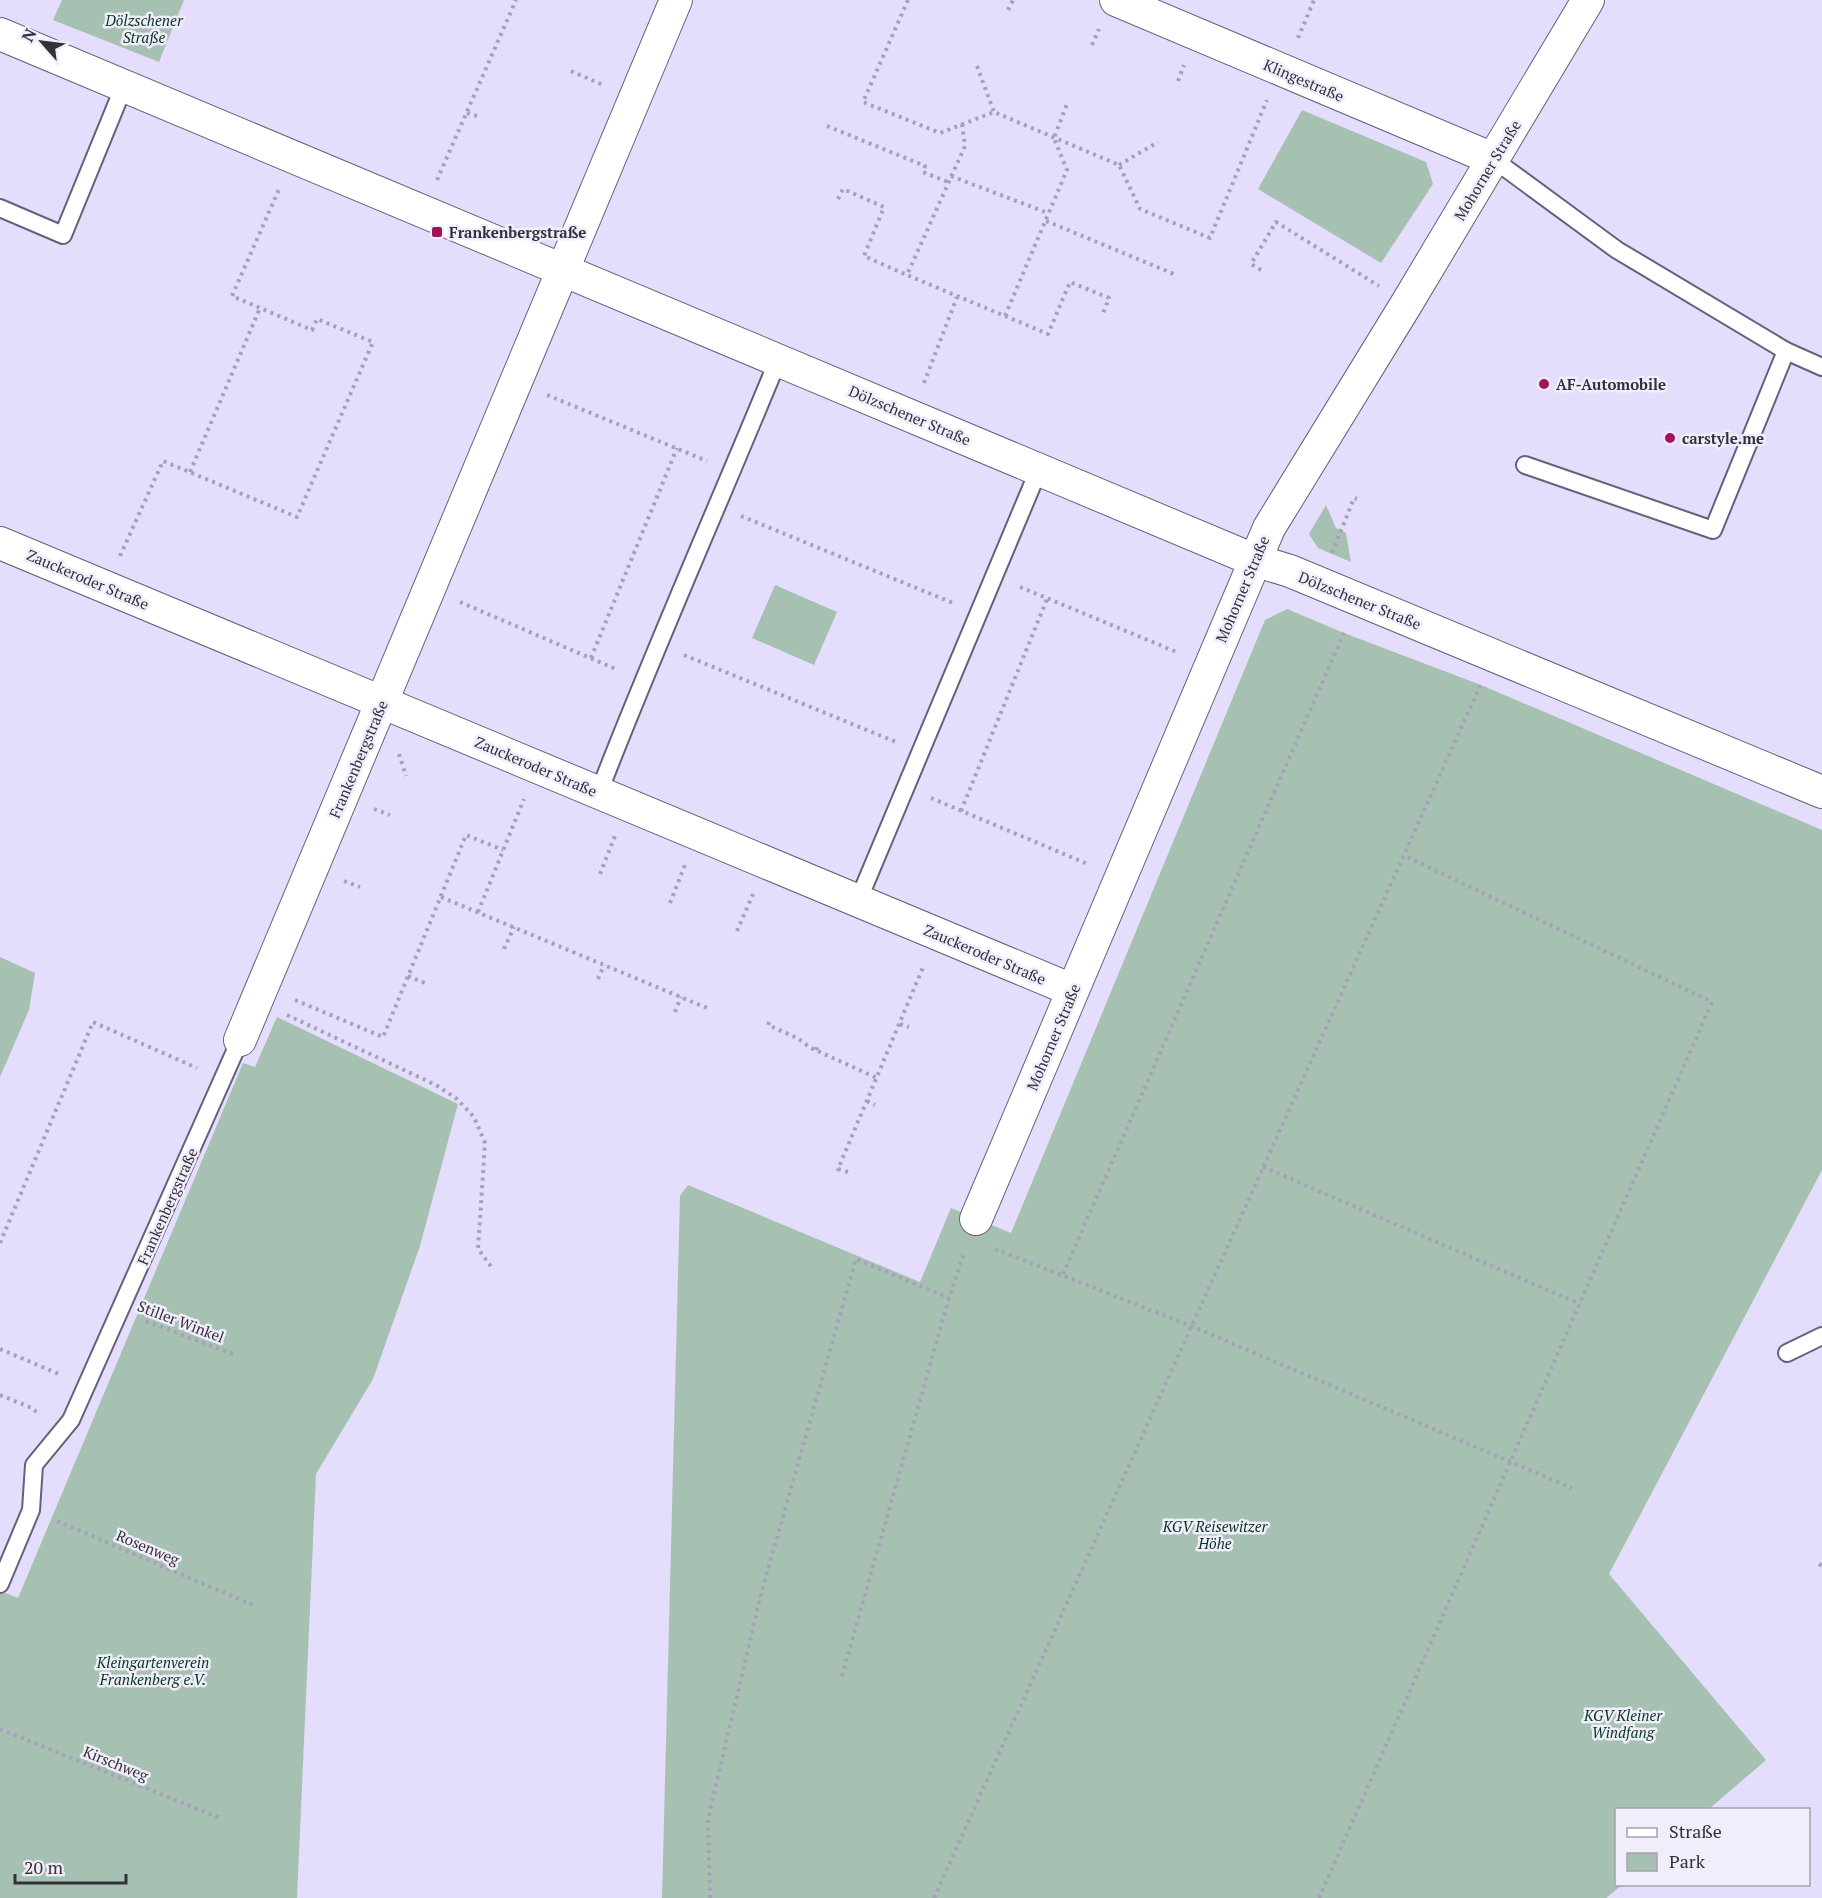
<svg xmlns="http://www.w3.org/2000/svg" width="1822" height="1898" font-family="'PT Serif',serif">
	<rect width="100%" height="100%" fill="#e5ddfc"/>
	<!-- green -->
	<g fill="#a6c1b2">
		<path d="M 62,0 L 184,0 L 159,62 L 53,20 Z"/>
		<path d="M 1302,110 L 1426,162 L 1433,184 L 1381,263 L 1258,189 Z"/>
		<path d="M 1326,505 L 1336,528 L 1346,533 L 1351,562 L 1318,548 L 1309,534 Z"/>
		<path d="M 775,585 L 837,612 L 814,665 L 752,638 Z"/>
		<path d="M 1287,609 L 1344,633 L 1481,685 L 1822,830 L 1822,1170 L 1609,1574 L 1766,1760 L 1709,1809 L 1616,1810 L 1616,1884 L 1622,1885 L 1606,1898 L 662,1898 L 680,1196 L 688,1185 L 920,1282 L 951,1208 L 1011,1233 L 1265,620 Z"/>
		<path d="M 0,957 L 35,973 L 29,1010 L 0,1077 Z"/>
		<path d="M 277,1017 L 458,1104 L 420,1246 L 373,1379 L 316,1474 L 297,1898 L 0,1898 L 0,1591 L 18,1598 L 243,1063 L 255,1067 Z"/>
	</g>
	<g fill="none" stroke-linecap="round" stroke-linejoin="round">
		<defs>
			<g id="lane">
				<path d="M 1493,159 L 1617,250 L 1786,351 L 1822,367"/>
				<path d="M 0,208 L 63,235 L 124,86"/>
				<path d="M 1525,465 L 1713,530 L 1786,351"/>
				<path d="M 599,792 C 655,647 719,504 778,360"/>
				<path d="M 858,901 L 1039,469"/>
				<path d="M 1787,1353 L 1822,1336"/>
				<path d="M 0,1584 L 31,1510 L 34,1465 L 71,1420 L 240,1040"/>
			</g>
			<g id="street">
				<path d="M 1116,0 L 1493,159"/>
				<path d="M 0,34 L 1254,560 L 1290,571 L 1822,792"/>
				<path d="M 0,543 L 1072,990"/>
				<path d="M 240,1040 L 676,0"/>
				<path d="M 976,1219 L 1269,528 L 1407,303 L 1588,0"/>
			</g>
		</defs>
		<!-- lane casing -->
		<use href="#lane" stroke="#68607b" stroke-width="20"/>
		<!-- street casing -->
		<use href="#street" stroke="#68607b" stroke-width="34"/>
		<!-- path -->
		<g stroke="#a6a0b8" stroke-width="4" stroke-dasharray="3 4.5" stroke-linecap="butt">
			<path d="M 908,0 L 863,102 L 940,133 L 994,112 L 1119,165 L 1140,209 L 1210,238 L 1267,100"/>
			<path d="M 1008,10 L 1013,0"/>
			<path d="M 1298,38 L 1314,0"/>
			<path d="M 1092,45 L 1099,29"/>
			<path d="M 977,66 L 994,112"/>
			<path d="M 571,71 L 603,85"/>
			<path d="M 1178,81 L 1184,65"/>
			<path d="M 467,113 L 477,116"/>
			<path d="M 962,124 L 965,146 L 907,275 L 1005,316 L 1067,170 L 1054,138 L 1067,104"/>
			<path d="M 827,126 L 925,166 L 923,172 L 948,182"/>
			<path d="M 1119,165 L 1158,142"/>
			<path d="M 951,176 L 1048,213"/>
			<path d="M 437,180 L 516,0"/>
			<path d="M 838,199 L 843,189 L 884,207 L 864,256 L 907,275"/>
			<path d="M 1046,221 L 1174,274"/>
			<path d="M 1261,270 L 1251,264 L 1276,222 L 1379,286"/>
			<path d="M 1005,316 L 1048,334 L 1070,282 L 1109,298 L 1103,313"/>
			<path d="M 924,383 L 957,297"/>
			<path d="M 547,395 L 707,461"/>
			<path d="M 190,472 L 260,308"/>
			<path d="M 741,516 L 953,603"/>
			<path d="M 1332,553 L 1354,498 L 1357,499"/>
			<path d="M 120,556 L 163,461 L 297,517 L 373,342 L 317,319 L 312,330 L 232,296 L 280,187"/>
			<path d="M 1020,587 L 1179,653"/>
			<path d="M 460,602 L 618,670"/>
			<path d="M 684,655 L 896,742"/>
			<path d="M 591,658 L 677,448"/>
			<path d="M 399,754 L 406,776"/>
			<path d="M 931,798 L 1090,865"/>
			<path d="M 374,809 L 390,815"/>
			<path d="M 961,811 L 1047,599"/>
			<path d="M 600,874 L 615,836"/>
			<path d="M 344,881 L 360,887"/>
			<path d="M 441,897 L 707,1008"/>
			<path d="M 670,903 L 685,865"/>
			<path d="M 478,912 L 524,799"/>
			<path d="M 737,931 L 753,894"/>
			<path d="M 504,949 L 514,927"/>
			<path d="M 408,976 L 425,983"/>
			<path d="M 598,979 L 604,965"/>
			<path d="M 295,1000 L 383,1037 L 466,835 L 503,850"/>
			<path d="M 675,1012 L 681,997"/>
			<path d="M 287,1015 L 436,1085 L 457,1099 L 474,1117 L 485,1143 L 478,1249 L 493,1269"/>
			<path d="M 769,1022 L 768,1025 L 797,1038 L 811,1048 L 877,1078"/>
			<path d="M 900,1024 L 909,1027"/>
			<path d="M 816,1050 L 819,1043"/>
			<path d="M 867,1101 L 875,1105"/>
			<path d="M 1263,1167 L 1580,1304"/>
			<path d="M 848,1172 L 838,1169 L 924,965"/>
			<path d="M 0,1243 L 93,1022 L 197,1068"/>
			<path d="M 995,1249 L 1191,1326 L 1572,1488"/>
			<path d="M 1063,1274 L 1344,633"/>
			<path d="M 146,1321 L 233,1354"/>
			<path d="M 0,1349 L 61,1375"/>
			<path d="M 0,1395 L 32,1408 L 40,1415"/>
			<path d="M 57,1521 L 255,1606"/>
			<path d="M 1819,1564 L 1822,1566"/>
			<path d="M 842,1676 L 949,1298 L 965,1251"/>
			<path d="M 0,1729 L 222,1819"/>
			<path d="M 710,1898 L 708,1819 L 761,1594 L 856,1259 L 949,1298"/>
			<path d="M 934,1898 L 1480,686"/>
			<path d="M 1319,1898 L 1712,1002 L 1403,855"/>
		</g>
		<!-- lane -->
		<use href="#lane" stroke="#fff" stroke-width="16"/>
		<!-- street -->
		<use href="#street" stroke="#fff" stroke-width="32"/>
	</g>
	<!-- markers -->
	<g fill="#a2145a" stroke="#f1edfa" stroke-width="2">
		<rect x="431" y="226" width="12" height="12" rx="3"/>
		<circle cx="1544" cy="384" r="6"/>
		<circle cx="1670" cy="438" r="6"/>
	</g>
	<g text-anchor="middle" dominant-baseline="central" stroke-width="5" stroke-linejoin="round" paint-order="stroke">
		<!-- park labels -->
		<g font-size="15" font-style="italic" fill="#053725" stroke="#f1edfa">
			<text x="144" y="20">Dölzschener<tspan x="144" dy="17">Straße</tspan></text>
			<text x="1215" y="1526">KGV Reisewitzer<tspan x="1215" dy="17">Höhe</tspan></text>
			<text x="153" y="1662">Kleingartenverein<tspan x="153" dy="17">Frankenberg e.V.</tspan></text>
			<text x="1623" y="1715">KGV Kleiner<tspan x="1623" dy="17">Windfang</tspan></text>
		</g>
		<!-- street labels -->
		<g font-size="15" fill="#34313d" stroke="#f1edfa">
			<text transform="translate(1304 80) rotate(23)">Klingestraße</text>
			<text transform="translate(1487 170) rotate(-59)">Mohorner Straße</text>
			<text transform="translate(910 415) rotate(23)">Dölzschener Straße</text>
			<text transform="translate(88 579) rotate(23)">Zauckeroder Straße</text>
			<text transform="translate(1242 589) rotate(-67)">Mohorner Straße</text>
			<text transform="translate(1360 600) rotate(22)">Dölzschener Straße</text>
			<text transform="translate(358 759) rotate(-67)">Frankenbergstraße</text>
			<text transform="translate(536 766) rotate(23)">Zauckeroder Straße</text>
			<text transform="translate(985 954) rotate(23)">Zauckeroder Straße</text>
			<text transform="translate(1053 1037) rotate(-67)">Mohorner Straße</text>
			<text transform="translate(167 1206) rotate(-66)">Frankenbergstraße</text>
			<text transform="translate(181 1321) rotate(21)">Stiller Winkel</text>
			<text transform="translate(148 1547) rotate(23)">Rosenweg</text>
			<text transform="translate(116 1763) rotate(22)">Kirschweg</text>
		</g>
		<!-- poi labels -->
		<g font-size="15" font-weight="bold" fill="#34313d" stroke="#f1edfa" text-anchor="start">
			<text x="449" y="232">Frankenbergstraße</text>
			<text x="1556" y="384">AF-Automobile</text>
			<text x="1682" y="438">carstyle.me</text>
		</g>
	</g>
	<!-- legend -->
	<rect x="1615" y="1808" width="195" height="78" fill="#f1edfa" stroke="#a5a2ae" stroke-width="1.5"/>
	<rect x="1627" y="1828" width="30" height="9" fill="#ffffff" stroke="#a5a2ae" stroke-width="1.5"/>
	<text x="1669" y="1838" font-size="18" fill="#34313d">Straße</text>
	<rect x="1627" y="1853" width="30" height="18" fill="#a6c1b2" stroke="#a5a2ae" stroke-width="1.5"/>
	<text x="1669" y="1868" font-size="18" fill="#34313d">Park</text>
	<!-- north arrow -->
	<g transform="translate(42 42) rotate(298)" stroke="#f1edfa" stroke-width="4.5" paint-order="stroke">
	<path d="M0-4.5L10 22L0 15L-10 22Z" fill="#34313d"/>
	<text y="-9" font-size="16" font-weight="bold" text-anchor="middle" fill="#34313d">N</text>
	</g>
	<!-- scale -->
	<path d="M15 1874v9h111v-9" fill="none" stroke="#34313d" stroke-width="3"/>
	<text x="24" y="1874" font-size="18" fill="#34313d" stroke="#f1edfa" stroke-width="4.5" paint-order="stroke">20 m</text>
</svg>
